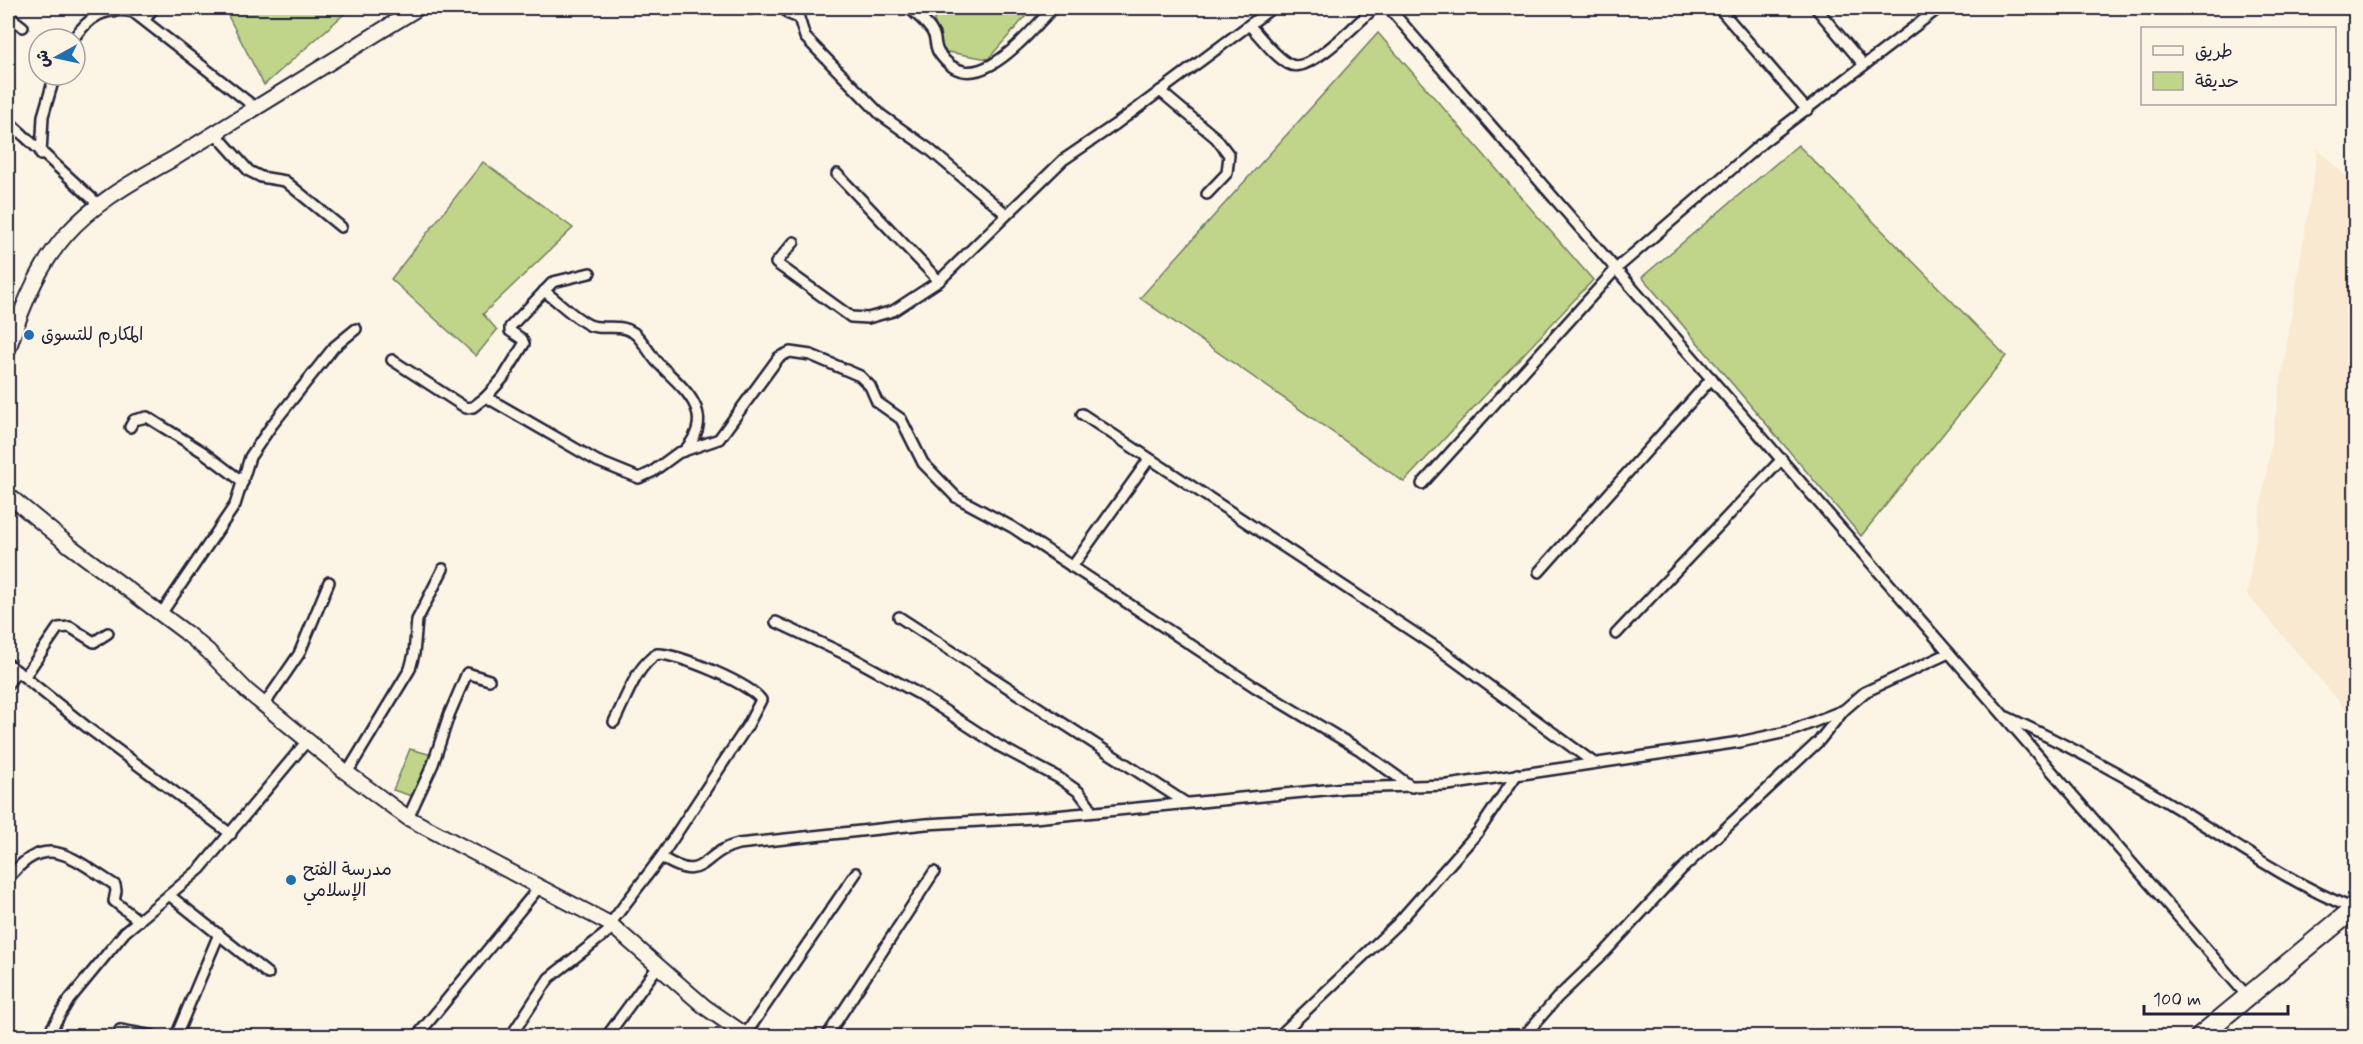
<svg xmlns="http://www.w3.org/2000/svg" width="2363" height="1044" font-family="Mynerve,'Playpen Sans Arabic',sans-serif">
	<rect width="100%" height="100%" fill="#fcf5e5"/>
	<filter id="ink" filterUnits="userSpaceOnUse"><feTurbulence type="fractalNoise" baseFrequency=".0167" numOctaves="2"/><feDisplacementMap in="SourceGraphic" scale="12" xChannelSelector="R" yChannelSelector="G"/><feConvolveMatrix kernelMatrix="1 2 1 2 8 2 1 2 1" color-interpolation-filters="sRGB"/></filter>
	<g filter="url(#ink)">
		<!-- built -->
		<path fill="#f8e9d0" d="M 2318,149 L 2355,185 L 2355,720 L 2247,594 Z"/>
		<!-- green -->
		<g fill="#c0d58a" stroke="#717c62" stroke-width="1.5">
			<path d="M 224,8 L 351,8 L 264,85 Z"/>
			<path d="M 939,8 L 1033,8 L 988,59 L 942,51 L 934,20 Z"/>
			<path d="M 1378,33 L 1593,280 L 1404,482 L 1140,298 Z"/>
			<path d="M 1798,145 L 2006,356 L 1861,536 L 1642,277 Z"/>
			<path d="M 483,162 L 573,228 L 483,314 L 497,330 L 476,356 L 391,279 Z"/>
			<path d="M 410,749 L 436,756 L 418,798 L 393,790 Z"/>
		</g>
		<g fill="none" stroke-linecap="round" stroke-linejoin="round">
			<defs>
				<g id="street">
					<path d="M 784,8 L 789,14 L 799,18 L 805,37 L 881,115 L 929,149 L 1006,214"/>
					<path d="M 909,8 C 918,16 929,24 934,35 C 936,41 935,48 939,53 C 974,105 1028,33 1053,8"/>
					<path d="M 1389,8 L 2248,997"/>
					<path d="M 1719,8 L 1807,110"/>
					<path d="M 1816,8 L 1864,65"/>
					<path d="M 750,9 L 755,8"/>
					<path d="M 145,20 L 153,8"/>
					<path d="M 8,23 L 14,20 L 23,27"/>
					<path d="M 1249,25 C 1261,37 1274,56 1289,64 C 1308,76 1359,21 1374,8"/>
					<path d="M 73,39 C 89,17 105,6 133,12 L 256,108"/>
					<path d="M 1160,91 L 1216,138 L 1229,155 L 1227,173 L 1207,194"/>
					<path d="M 8,121 L 99,205"/>
					<path d="M 215,133 L 249,171 L 261,177 L 285,181 L 341,227"/>
					<path d="M 41,155 L 43,116 L 55,75"/>
					<path d="M 837,174 L 939,281"/>
					<path d="M 794,242 L 776,263 L 851,317 L 868,318 L 893,311 L 939,281 L 1063,160 L 1116,124 L 1272,8"/>
					<path d="M 544,291 C 558,301 573,317 589,325 C 603,331 618,322 634,333 C 643,340 649,353 657,362 C 681,387 720,413 684,451"/>
					<path d="M 392,360 L 466,408 L 473,407 L 486,397 L 597,461 L 639,478 L 652,472 L 678,453 L 719,439 L 779,357 L 790,352 L 811,355 L 860,376 L 870,386 L 877,402 L 901,419 L 923,463 L 956,497 L 1012,527 L 1255,687 L 1360,750 L 1412,787"/>
					<path d="M 486,397 L 503,378 L 524,344 L 522,339 L 510,331 L 510,327 L 553,282 L 590,273"/>
					<path d="M 1082,414 L 1439,649 L 1594,763"/>
					<path d="M 130,427 L 134,420 L 147,417 L 203,452 L 243,482"/>
					<path d="M 1422,484 L 1617,268 L 1762,143 L 1939,8"/>
					<path d="M 1072,567 L 1149,459"/>
					<path d="M 1539,572 L 1712,378"/>
					<path d="M 161,614 L 235,505 L 250,457 L 272,425 L 334,347 L 356,329"/>
					<path d="M 899,617 L 1186,803"/>
					<path d="M 776,622 L 851,657 L 919,694 L 999,746 L 1059,778 L 1079,792 L 1089,805 L 1090,812"/>
					<path d="M 1616,634 L 1782,459"/>
					<path d="M 8,664 L 88,728 L 231,834"/>
					<path d="M 25,676 L 58,628 L 70,627 L 94,642 L 108,633"/>
					<path d="M 8,684 L 17,671"/>
					<path d="M 264,705 L 299,654 L 329,582"/>
					<path d="M 2007,717 C 2067,745 2124,775 2180,810 C 2236,845 2292,884 2354,909"/>
					<path d="M 614,722 C 625,701 636,666 657,654 C 677,653 751,684 761,700 L 748,725 L 661,857"/>
					<path d="M 347,773 L 410,669 L 414,654 L 417,620 L 443,569"/>
					<path d="M 408,818 L 433,764 L 449,715 L 467,673 L 489,680"/>
					<path d="M 8,879 C 46,829 73,859 115,885 L 116,891 L 114,901 L 139,921"/>
					<path d="M 169,895 L 268,974"/>
					<path d="M 610,924 L 661,857 C 706,886 700,853 738,844 L 926,824 L 1034,818 L 1345,788 L 1448,785 L 1740,742 L 1791,731 L 1844,710"/>
					<path d="M 120,1030 L 153,1036"/>
					<path d="M 745,1035 L 856,873"/>
					<path d="M 47,1036 L 69,1000 L 125,932 L 200,869 L 307,741"/>
					<path d="M 176,1036 L 219,934"/>
					<path d="M 417,1036 L 540,886"/>
					<path d="M 511,1036 L 549,978 L 614,927"/>
					<path d="M 607,1036 L 659,965"/>
					<path d="M 827,1036 L 934,872"/>
					<path d="M 1279,1036 L 1397,924 L 1478,832 L 1517,774"/>
					<path d="M 1524,1036 L 1557,998 L 1606,951 L 1681,870 L 1819,741 L 1844,710 L 1865,692 L 1949,653"/>
				</g>
				<g id="secondary">
					<path d="M 8,350 C 43,242 74,213 173,159 L 418,8"/>
					<path d="M 8,495 L 70,546 L 185,632 L 208,651 L 247,691 L 347,773 L 408,818 L 610,924 L 705,1007 L 747,1036"/>
				</g>
				<path id="highway" d="M 2200,1036 L 2356,907"/>
			</defs>
			<!-- street casing -->
			<use href="#street" stroke="#22223b" stroke-width="14"/>
			<!-- secondary casing -->
			<use href="#secondary" stroke="#22223b" stroke-width="18"/>
			<!-- highway casing -->
			<use href="#highway" stroke="#22223b" stroke-width="22"/>
			<!-- street -->
			<use href="#street" stroke="#fcf5e5" stroke-width="9"/>
			<!-- secondary -->
			<use href="#secondary" stroke="#fcf5e5" stroke-width="14"/>
			<!-- highway -->
			<use href="#highway" stroke="#fcf5e5" stroke-width="18"/>
		</g>
	</g>
	<!-- markers -->
	<g fill="#1f6fb2" stroke="#fcf5e5" stroke-width="2">
		<circle cx="29" cy="335" r="6"/>
		<circle cx="291" cy="880" r="6"/>
	</g>
	<g text-anchor="middle" dominant-baseline="central" stroke-width="4.5" stroke-linejoin="round" paint-order="stroke">
		<!-- poi labels -->
		<g font-size="18" fill="#22223b" stroke="#fcf5e5" text-anchor="start">
			<text x="41" y="335">المكارم للتسوق</text>
			<text x="303" y="870">مدرسة الفتح<tspan x="303" dy="21">الإسلامي</tspan></text>
		</g>
	</g>
	<!-- margin -->
	<rect width="2363" height="1044" fill="none" stroke="#fcf5e5" stroke-width="30"/>
	<rect x="15" y="15" width="2333" height="1014" fill="none" stroke="#22223b" stroke-width="2" filter="url(#ink)"/>
	<!-- legend -->
	<rect x="2141" y="27" width="195" height="78" fill="#fcf5e5" stroke="#a5a1a1" stroke-width="1.5"/>
	<rect x="2153" y="46" width="30" height="9" fill="#fcf5e5" stroke="#a5a1a1" stroke-width="1.5"/>
	<text x="2195" y="57" font-size="18" fill="#22223b">طريق</text>
	<rect x="2153" y="72" width="30" height="18" fill="#c0d58a" stroke="#a5a1a1" stroke-width="1.5"/>
	<text x="2195" y="87" font-size="18" fill="#22223b">حديقة</text>
	<!-- north arrow -->
	<g transform="translate(57 57) rotate(262)"><circle r="28" fill="#fcf5e5" stroke="#a5a1a1" stroke-width="1.5"/>
	<path d="M0-4.5L10 22L0 15L-10 22Z" fill="#1f6fb2"/>
	<text y="-9" font-size="16" font-weight="bold" text-anchor="middle" fill="#22223b">ش</text>
	</g>
	<!-- scale -->
	<path d="M2144 1005v9h144v-9" fill="none" stroke="#22223b" stroke-width="3"/>
	<text x="2153" y="1005" font-size="18" fill="#22223b" stroke="#fcf5e5" stroke-width="4.5" paint-order="stroke">100 m</text>
</svg>
